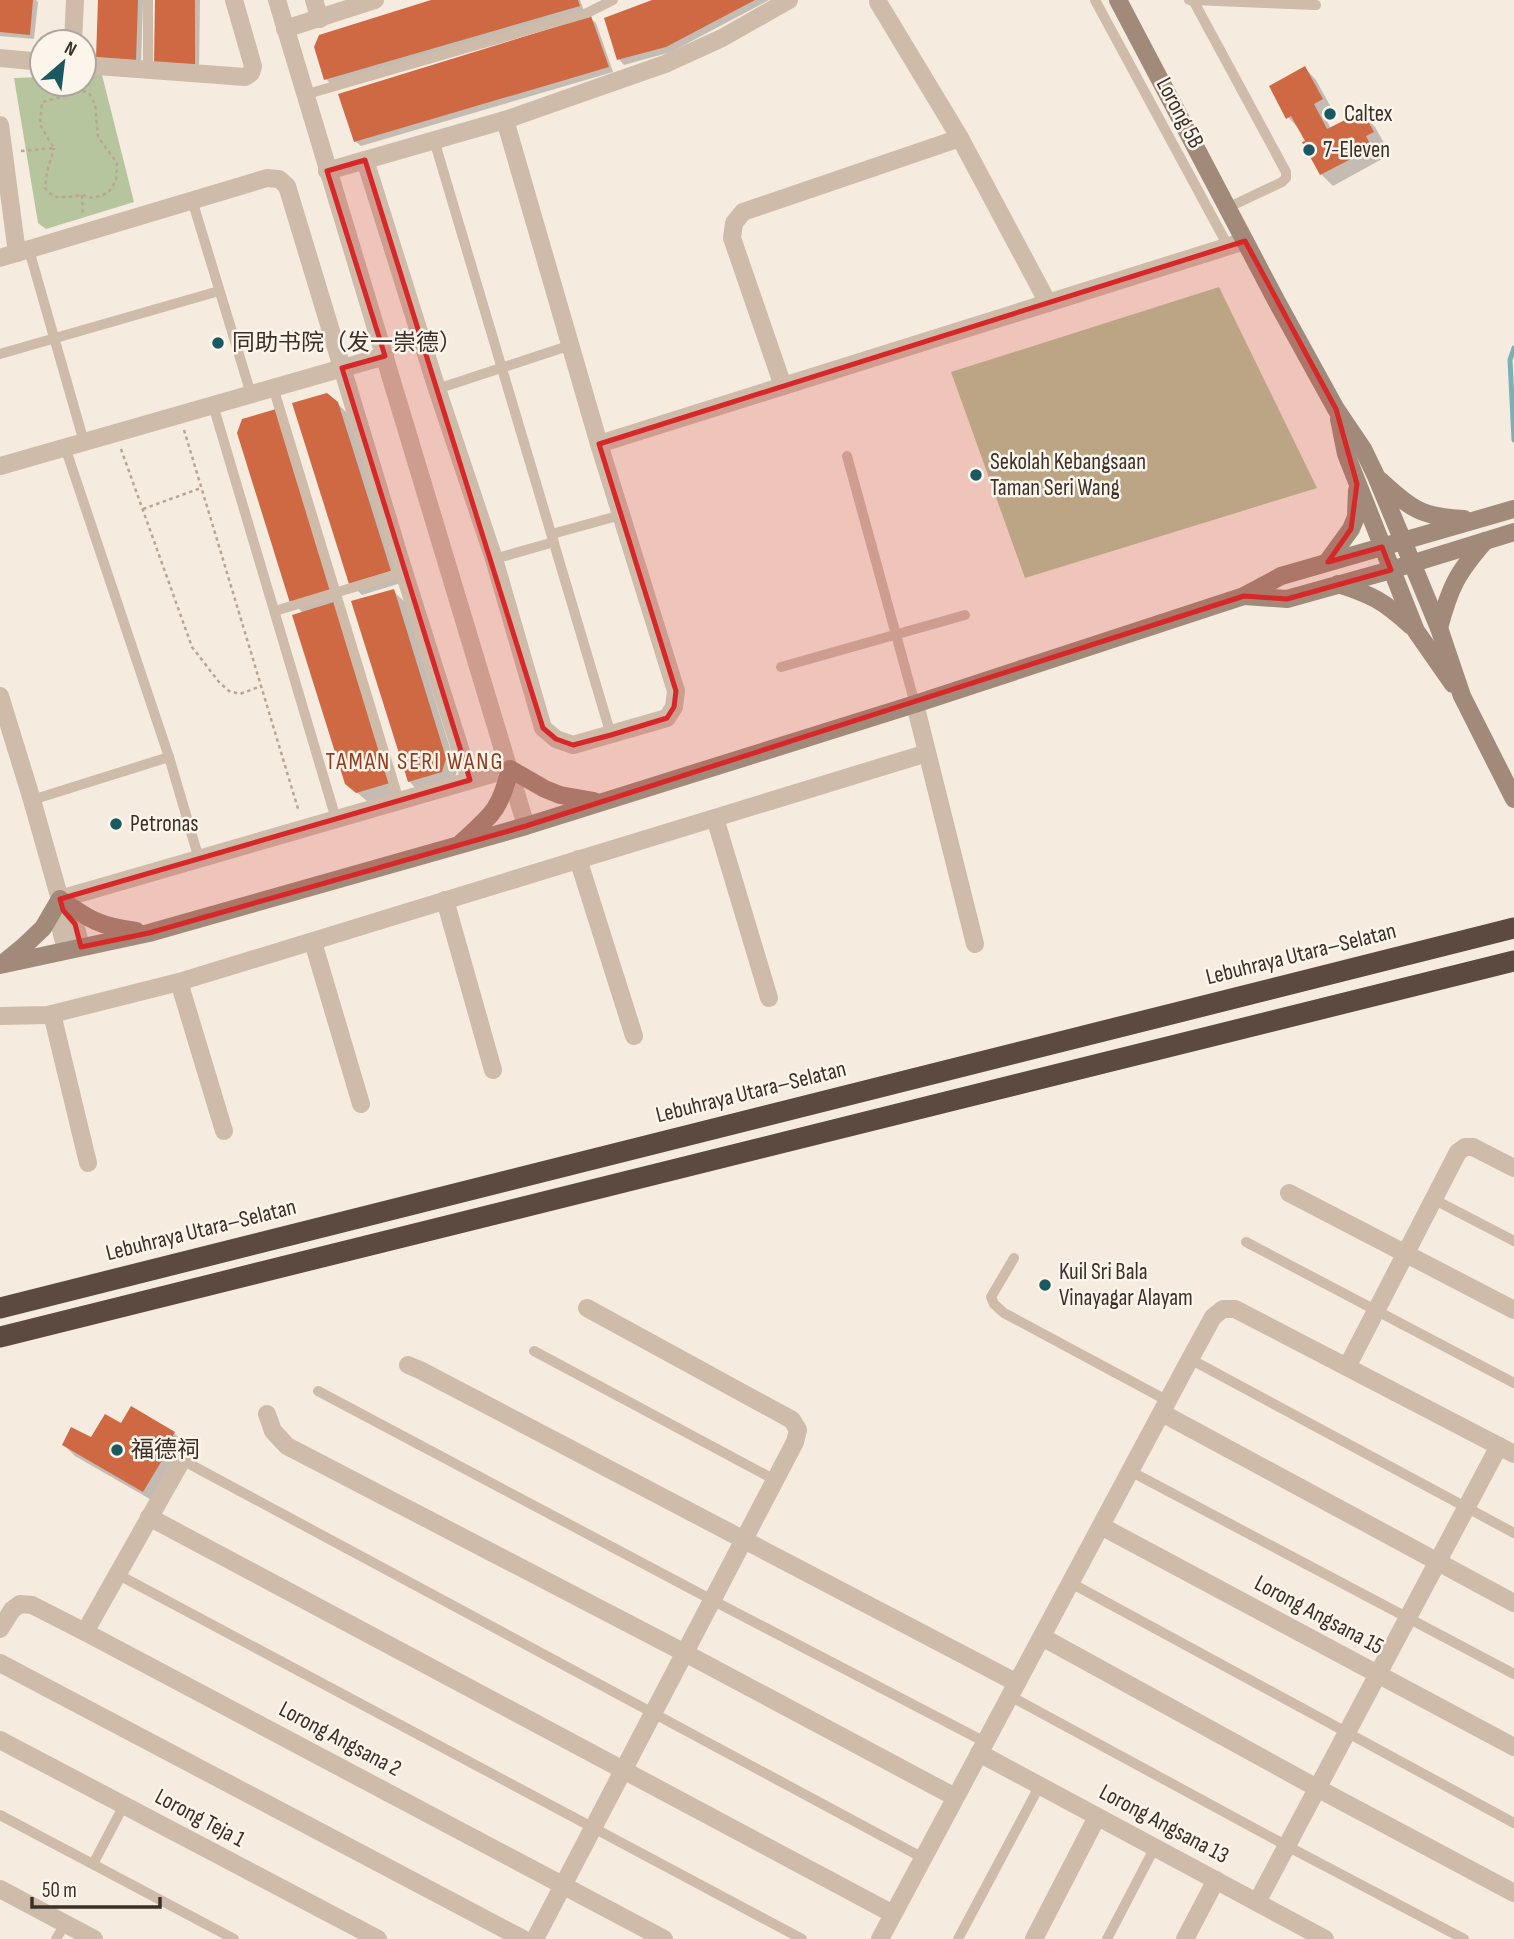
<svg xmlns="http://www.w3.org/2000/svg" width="1514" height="1939" font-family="'Sofia Sans Condensed','Noto Sans SC',sans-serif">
	<rect width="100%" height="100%" fill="#f5ebdf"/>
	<!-- green -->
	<g fill="#b6c59d">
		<path d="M 84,75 L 102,75 L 134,202 L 46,229 L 38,223 L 14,78 L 42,77 L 42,84 L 84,84 Z"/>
		<path d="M 1219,287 L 1317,488 L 1025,578 L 951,372 Z"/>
	</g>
	<!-- shadow -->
	<g fill="#0003">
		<path d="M 0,0 L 36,0 L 38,2 L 34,39 L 0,36 Z"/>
		<path d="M 100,0 L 143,0 L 141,64 L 103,62 Z"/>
		<path d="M 157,0 L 200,0 L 199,68 L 161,67 Z"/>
		<path d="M 437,0 L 580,0 L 584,11 L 331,84 L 326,79 Z"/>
		<path d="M 655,0 L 769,0 L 671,52 L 624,65 L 619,59 Z"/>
		<path d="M 590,18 L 596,23 L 613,72 L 361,146 L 355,141 Z"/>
		<path d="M 1305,68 L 1316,80 L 1333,111 L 1324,115 L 1331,129 L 1348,125 L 1364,116 L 1375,127 L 1384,143 L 1376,148 L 1382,159 L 1333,186 L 1321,174 L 1305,143 L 1307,141 L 1299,129 L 1288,117 Z"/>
		<path d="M 337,403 L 349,415 L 401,583 L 362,595 L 350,583 Z"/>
		<path d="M 276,411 L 401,794 L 369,803 L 346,783 L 303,613 L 292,602 Z"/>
		<path d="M 393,591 L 405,602 L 457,771 L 453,783 L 420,793 L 409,781 Z"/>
		<path d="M 122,1426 L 174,1433 L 185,1444 L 155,1502 L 75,1456 L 64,1445 L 92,1440 Z"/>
	</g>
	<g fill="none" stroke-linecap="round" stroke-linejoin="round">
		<!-- stream -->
		<path stroke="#7bb0b4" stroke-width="5" d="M 1514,348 L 1510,360 L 1514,440"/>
	</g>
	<!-- building -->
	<g fill="#cf6943">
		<path d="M 0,0 L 33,0 L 30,35 L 0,32 Z"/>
		<path d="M 98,0 L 138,0 L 136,60 L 96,58 Z"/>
		<path d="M 155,0 L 195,0 L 195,64 L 154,63 Z"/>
		<path d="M 431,0 L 578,0 L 580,6 L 324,80 L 314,47 L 319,35 Z"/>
		<path d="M 652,0 L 755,0 L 666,47 L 617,60 L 604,18 Z"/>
		<path d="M 591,16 L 609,67 L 354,142 L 338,94 Z"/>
		<path d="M 1305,66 L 1323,99 L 1314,104 L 1327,129 L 1345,120 L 1347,123 L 1364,114 L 1374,132 L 1366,136 L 1372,148 L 1320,175 L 1302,142 L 1305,141 L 1291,116 L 1286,119 L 1269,86 Z"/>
		<path d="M 327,393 L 338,402 L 391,571 L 349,584 L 292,403 Z"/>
		<path d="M 276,409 L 332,590 L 290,603 L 237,433 L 242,419 Z"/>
		<path d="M 394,589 L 446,758 L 442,772 L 408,782 L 351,601 Z"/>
		<path d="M 334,602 L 390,783 L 356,793 L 345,784 L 292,615 Z"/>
		<path d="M 131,1406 L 175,1432 L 162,1455 L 164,1457 L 143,1492 L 62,1445 L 71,1427 L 91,1437 L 105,1414 L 121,1423 Z"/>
	</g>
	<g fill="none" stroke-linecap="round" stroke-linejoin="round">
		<!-- path -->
		<g stroke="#baa593" stroke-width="2.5" stroke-dasharray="3.5 3.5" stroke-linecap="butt">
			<path d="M 21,151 L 54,148 L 40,125 L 42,102 C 55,98 68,97 80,90 L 89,93 L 95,104 L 98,137 L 117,163 L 116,181 L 108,193 L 93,198 L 82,195 L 68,197 L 54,197 L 45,188 L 47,172 L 54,148"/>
			<path d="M 82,195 L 83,216"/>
			<path d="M 184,430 L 299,812"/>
			<path d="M 121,449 L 192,647 L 219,682 L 229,691 L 240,694 L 261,686"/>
			<path d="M 143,509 L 201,488"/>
		</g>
		<!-- lane -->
		<g stroke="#cebba9" stroke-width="10">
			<path d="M 1095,0 L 1228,246"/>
			<path d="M 1189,0 L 1193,0 L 1286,172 L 1286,178 L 1282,182 L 1227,208"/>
			<path d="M 1193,0 L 1316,5"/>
			<path d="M 148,70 L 148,0"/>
			<path d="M 304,95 L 587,13 L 613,0"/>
			<path d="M 434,140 L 611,735"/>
			<path d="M 192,200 L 251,394"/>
			<path d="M 29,250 L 84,442"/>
			<path d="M 0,354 L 219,291"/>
			<path d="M 273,387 L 399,801"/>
			<path d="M 437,389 L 571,345"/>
			<path d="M 213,405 L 336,819"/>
			<path d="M 65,447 L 169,757 L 199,859"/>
			<path d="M 847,456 L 915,704"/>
			<path d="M 552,534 L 621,515"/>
			<path d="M 494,559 L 554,542"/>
			<path d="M 275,611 L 404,572"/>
			<path d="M 781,667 L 965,615"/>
			<path d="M 32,800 L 169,757"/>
			<path d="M 1433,1199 L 1514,1241"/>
			<path d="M 1246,1242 L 1514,1383"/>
			<path d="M 1014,1258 L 991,1297 L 994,1304 L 1004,1313 L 1168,1401"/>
			<path d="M 534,1351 L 775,1480"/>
			<path d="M 1190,1359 L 1514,1533"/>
			<path d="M 318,1391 L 712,1600 L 985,1742"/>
			<path d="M 182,1460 L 923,1858"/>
			<path d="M 1130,1471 L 1514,1674"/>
			<path d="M 117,1574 L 802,1939"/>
			<path d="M 1071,1583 L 1514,1823"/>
			<path d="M 1010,1696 L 1287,1846 L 1464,1939"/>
			<path d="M 0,1815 L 234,1939"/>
			<path d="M 93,1864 L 124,1805"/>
			<path d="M 56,1939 L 65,1924"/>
			<path d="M 958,1939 L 1040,1785"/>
			<path d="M 1107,1939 L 1155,1847"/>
		</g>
		<!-- street -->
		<g stroke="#cebba9" stroke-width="18">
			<path d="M 277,0 L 526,826"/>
			<path d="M 314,0 L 320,19"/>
			<path d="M 878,2 L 960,138 L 1048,303"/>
			<path d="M 285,29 L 375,0"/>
			<path d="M 73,42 L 75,0"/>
			<path d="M 0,58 L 42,62"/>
			<path d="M 84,65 L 245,77 L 251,73 L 253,66 L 234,0"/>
			<path d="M 0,125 L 17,253"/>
			<path d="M 365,160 L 437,389 L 494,559 L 543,728 L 556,739 L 573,745 L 667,718 L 674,707 L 676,691 L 599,444 L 505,120"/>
			<path d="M 327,171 L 505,120 L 665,64 L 722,38 L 789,0"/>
			<path d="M 0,258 L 267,178 L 279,179 L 287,186 L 404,572 L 470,780"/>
			<path d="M 783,386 L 732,238 L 734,223 L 743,212 L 960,138"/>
			<path d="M 599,444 L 1245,241"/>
			<path d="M 0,466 L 385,356"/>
			<path d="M 0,696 L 32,800 L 63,910 L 75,924 L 81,947"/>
			<path d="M 915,704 L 975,944"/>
			<path d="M 715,818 L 769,998"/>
			<path d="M 578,859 L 634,1036"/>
			<path d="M 60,899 L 510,769"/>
			<path d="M 445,900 L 493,1070"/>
			<path d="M 63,910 L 60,926 L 66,950"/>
			<path d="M 313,942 L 361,1104"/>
			<path d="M 179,982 L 224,1131"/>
			<path d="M 52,1014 L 88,1163"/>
			<path d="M 0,1016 L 48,1015 L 179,982 L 927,753"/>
			<path d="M 1289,1193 L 1514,1310"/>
			<path d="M 408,1365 L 420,1370 L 1017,1683"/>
			<path d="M 1347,1367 L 1458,1152 L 1465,1147 L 1473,1147 L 1514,1168"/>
			<path d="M 1162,1413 L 1514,1603"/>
			<path d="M 267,1414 L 273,1431 L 287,1446 L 685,1653 L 955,1797"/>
			<path d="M 149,1517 L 893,1914"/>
			<path d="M 1101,1526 L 1514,1747"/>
			<path d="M 0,1629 L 12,1610 L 20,1604 L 32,1605 L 85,1632 L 664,1939"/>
			<path d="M 85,1632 L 182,1460"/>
			<path d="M 1042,1637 L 1317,1788 L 1514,1893"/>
			<path d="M 0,1663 L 523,1939"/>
			<path d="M 0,1740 L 378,1939"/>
			<path d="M 979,1753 L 1325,1939"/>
			<path d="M 0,1889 L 94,1939"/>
			<path d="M 1257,1902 L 1499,1446"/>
			<path d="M 535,1939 L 795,1442 L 798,1430 L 792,1420 L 587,1308"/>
			<path d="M 880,1939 L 1190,1359 L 1213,1317 L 1223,1309 L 1235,1309 L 1514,1454"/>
			<path d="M 1034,1939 L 1097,1817"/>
			<path d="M 1185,1939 L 1216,1880"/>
		</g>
		<!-- secondary -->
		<g stroke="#a28a7a" stroke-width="18">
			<path d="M 1118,0 L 1277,302 L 1336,409 L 1363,449 L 1376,476 L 1439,628 L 1462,696 L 1514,799"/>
			<path d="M 1339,419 L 1346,454 L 1416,631 L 1453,684"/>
			<path d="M 1381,481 C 1411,509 1422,517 1464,519"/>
			<path d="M 1327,562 L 1351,529 L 1356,517 L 1357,490"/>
			<path d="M 1338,584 C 1372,595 1384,601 1411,626"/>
			<path d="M 1244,596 L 1287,599 L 1391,570 L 1514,532"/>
			<path d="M 1439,628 C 1450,587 1457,573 1485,541"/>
			<path d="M 462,842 C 492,815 500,810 510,769 L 545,789 L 560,795 L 594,801"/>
			<path d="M 6,961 L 23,947 L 43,928 L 60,899 C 90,920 99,926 136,931"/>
			<path d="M 0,965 L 149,933 L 526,826 L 915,704 L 1244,596 L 1281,576 L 1514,509"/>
		</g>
		<!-- highway -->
		<g stroke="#5c4a40" stroke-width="21">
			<path d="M 0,1308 L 1514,928"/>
			<path d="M 0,1337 L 1514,961"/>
		</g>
	</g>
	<!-- marked area -->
	<path fill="#d62828" fill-opacity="0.2" stroke="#d62828" stroke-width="5" stroke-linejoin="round" d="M 365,160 L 543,728 L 556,739 L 573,745 L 611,735 L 667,718 L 674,707 L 676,691 L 599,444 L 1245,241 L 1336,409 L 1357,484 L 1351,529 L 1328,562 L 1382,547 L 1391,570 L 1287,599 L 1244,596 L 526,826 L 149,933 L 81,947 L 75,924 L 63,910 L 60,899 L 470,780 L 342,368 L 385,356 L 327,171 Z"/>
	<!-- markers -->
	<g fill="#1b5960" stroke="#fbf5ec" stroke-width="2.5">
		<circle cx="1330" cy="114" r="7"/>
		<circle cx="1309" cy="150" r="7"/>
		<circle cx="218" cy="343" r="7"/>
		<circle cx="976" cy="475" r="7"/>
		<circle cx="116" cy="824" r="7"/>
		<circle cx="1045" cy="1285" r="7"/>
		<circle cx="117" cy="1450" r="7"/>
	</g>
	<g text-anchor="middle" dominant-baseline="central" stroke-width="5" stroke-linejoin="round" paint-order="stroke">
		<!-- street labels -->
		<g font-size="23" fill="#3b3029" stroke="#fbf5ec">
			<text transform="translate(1180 113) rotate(62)">Lorong 5B</text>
			<text transform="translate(1301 954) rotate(-14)">Lebuhraya Utara–Selatan</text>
			<text transform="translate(751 1092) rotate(-14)">Lebuhraya Utara–Selatan</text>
			<text transform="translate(201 1230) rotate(-14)">Lebuhraya Utara–Selatan</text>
			<text transform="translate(1319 1615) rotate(28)">Lorong Angsana 15</text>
			<text transform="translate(340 1739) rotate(28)">Lorong Angsana 2</text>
			<text transform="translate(200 1818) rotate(28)">Lorong Teja 1</text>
			<text transform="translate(1164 1824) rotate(28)">Lorong Angsana 13</text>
		</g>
		<!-- poi labels -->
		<g font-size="23" fill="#3b3029" stroke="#fbf5ec" text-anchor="start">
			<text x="1344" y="114">Caltex</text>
			<text x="1323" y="150">7-Eleven</text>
			<text x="232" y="343">同助书院（发一崇德）</text>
			<text x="990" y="462">Sekolah Kebangsaan<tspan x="990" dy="26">Taman Seri Wang</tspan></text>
			<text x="130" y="824">Petronas</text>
			<text x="1059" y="1272">Kuil Sri Bala<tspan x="1059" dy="26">Vinayagar Alayam</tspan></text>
			<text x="131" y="1450">福德祠</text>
		</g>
		<!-- neighbourhood labels -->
		<g font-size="24" letter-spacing="2" fill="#903c1c" stroke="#fbf5ec">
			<text x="415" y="761">TAMAN SERI WANG</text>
		</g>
	</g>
	<!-- north arrow -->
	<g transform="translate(63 63) rotate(28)"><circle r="33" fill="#fbf5ec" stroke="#aea69e" stroke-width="2"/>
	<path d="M0-5L12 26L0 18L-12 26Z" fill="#1b5960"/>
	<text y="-10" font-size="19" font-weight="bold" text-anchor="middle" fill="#3b3029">N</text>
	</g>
	<!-- scale -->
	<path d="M32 1897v10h128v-10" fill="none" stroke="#3b3029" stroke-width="3.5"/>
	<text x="42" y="1897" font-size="21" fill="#3b3029" stroke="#fbf5ec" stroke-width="5" paint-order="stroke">50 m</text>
</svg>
